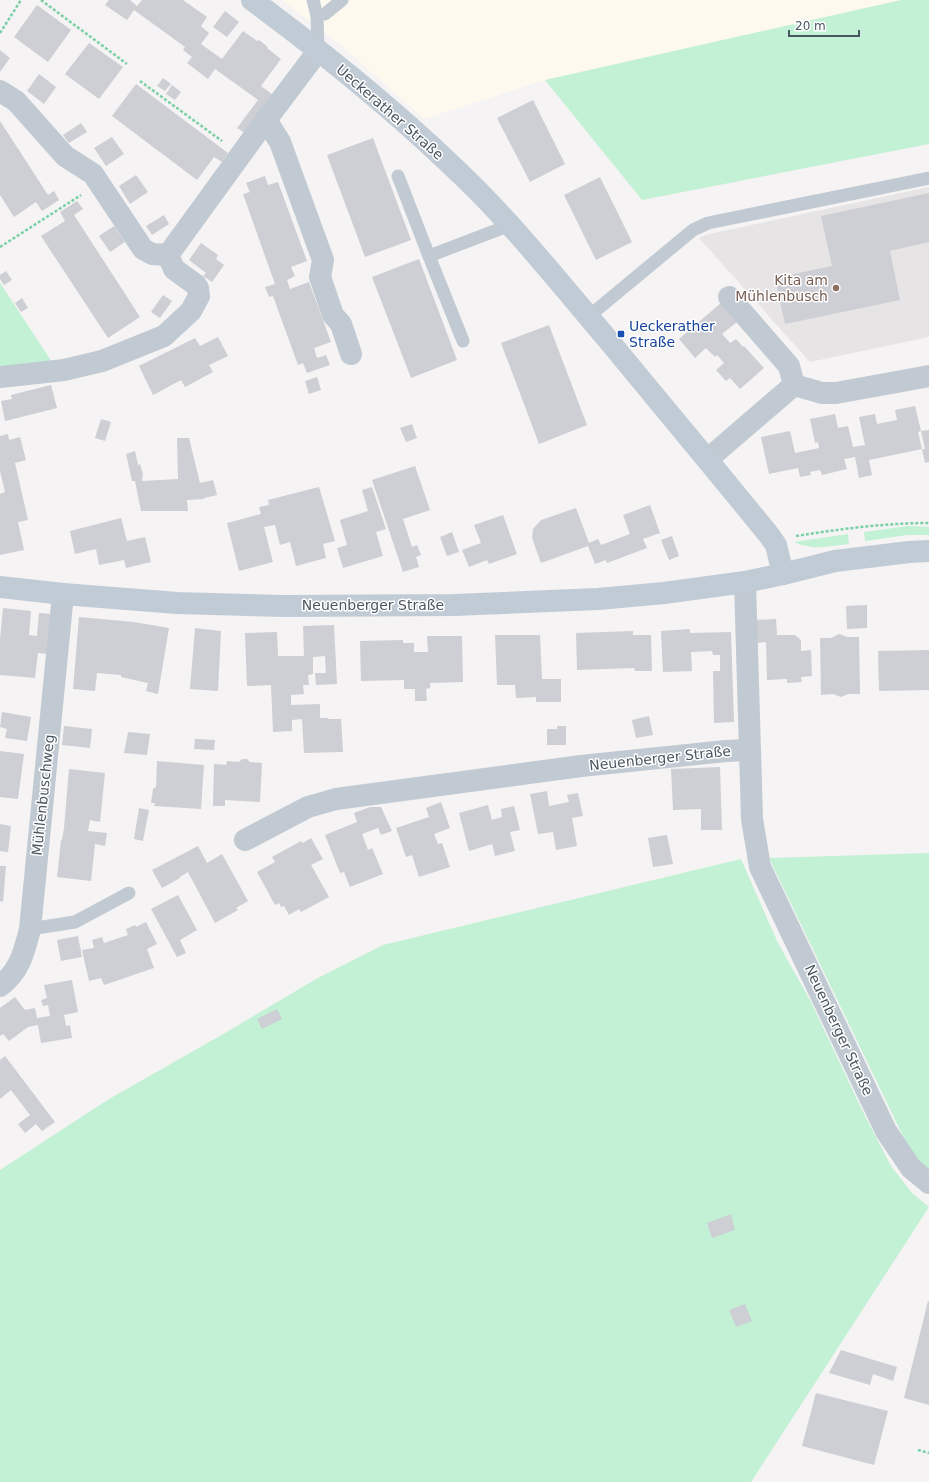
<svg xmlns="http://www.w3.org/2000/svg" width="929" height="1482" font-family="'DejaVu Sans',sans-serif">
	<rect width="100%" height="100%" fill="#f5f3f3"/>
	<!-- commercial -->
	<path fill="#fdf9ef" d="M 282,0 L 901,0 L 545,80 L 424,119 L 343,47 Z"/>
	<!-- education -->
	<path fill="#e6e4e5" d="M 929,187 L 929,337 L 810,362 L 699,238 L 705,235 Z"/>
	<!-- green -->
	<g fill="#c3f1d5">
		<path d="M 901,0 L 929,0 L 929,144 L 642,200 L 545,80 Z"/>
		<path d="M 0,283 L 52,362 L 0,367 Z"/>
		<path d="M 908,526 L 929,527 L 929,535 L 907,535 L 865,541 L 864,532 Z"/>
		<path d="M 848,534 L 849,544 C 828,546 814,551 794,542 Z"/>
		<path d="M 929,853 L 929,1172 L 914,1159 L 769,858 Z"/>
		<path d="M 741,859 L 778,943 L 810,1000 L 864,1114 L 891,1166 L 912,1193 L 929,1207 L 751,1482 L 0,1482 L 0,1170 L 109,1099 L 225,1033 L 316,979 L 383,945 Z"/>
	</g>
	<!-- building -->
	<g fill="#cdcfd5">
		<path d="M 109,0 L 130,0 L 137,6 L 142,0 L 183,0 L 207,17 L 201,26 L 209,33 L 201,44 L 222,59 L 243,31 L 257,41 L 259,40 L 268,47 L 267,48 L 281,59 L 261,86 L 273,95 L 245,133 L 237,128 L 258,100 L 215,69 L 208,79 L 187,63 L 192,57 L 183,50 L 185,47 L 134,10 L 127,20 L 105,5 Z"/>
		<path d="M 37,5 L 71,30 L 48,62 L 14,37 Z"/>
		<path d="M 225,11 L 239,22 L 227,37 L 213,27 Z"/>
		<path d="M 89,43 L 123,67 L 99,99 L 65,74 Z"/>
		<path d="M 0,50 L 10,58 L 0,72 Z"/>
		<path d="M 39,74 L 56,87 L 44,104 L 27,91 Z"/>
		<path d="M 163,78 L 171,84 L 165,91 L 157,86 Z"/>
		<path d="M 136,84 L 228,153 L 222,162 L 214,157 L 197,180 L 112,116 Z"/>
		<path d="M 172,85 L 181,92 L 175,100 L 166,94 Z"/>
		<path d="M 533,100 L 565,164 L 530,182 L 497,118 Z"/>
		<path d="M 0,121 L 48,195 L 54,191 L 59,200 L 42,211 L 36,202 L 14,217 L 0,195 Z"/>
		<path d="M 81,123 L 87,132 L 69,143 L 63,135 Z"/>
		<path d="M 112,137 L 124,154 L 106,166 L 94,148 Z"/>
		<path d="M 373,138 L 411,240 L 365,257 L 327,155 Z"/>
		<path d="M 136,175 L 148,192 L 130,204 L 119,186 Z"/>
		<path d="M 265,176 L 268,185 L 278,182 L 307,261 L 291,267 L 295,276 L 287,280 L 290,289 L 309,282 L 331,342 L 314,348 L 317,358 L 326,355 L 330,365 L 307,373 L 303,363 L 298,365 L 273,296 L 269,297 L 265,287 L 275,284 L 243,194 L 250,192 L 246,183 Z"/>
		<path d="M 600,177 L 632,242 L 596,260 L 564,195 Z"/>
		<path d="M 929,193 L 929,242 L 890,251 L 900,300 L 785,324 L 775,278 L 832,266 L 821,216 Z"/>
		<path d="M 77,201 L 83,209 L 74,215 L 140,317 L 108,338 L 41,236 L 65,221 L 60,212 Z"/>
		<path d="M 164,215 L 169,224 L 152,235 L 146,226 Z"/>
		<path d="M 114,226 L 125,242 L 110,252 L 99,236 Z"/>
		<path d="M 201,243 L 218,255 L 216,259 L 224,265 L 212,282 L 203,276 L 206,273 L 189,260 Z"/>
		<path d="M 419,259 L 457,360 L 411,378 L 372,277 Z"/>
		<path d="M 6,271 L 12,280 L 4,285 L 0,279 L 0,275 Z"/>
		<path d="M 163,295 L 172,301 L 160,318 L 151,312 Z"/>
		<path d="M 22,298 L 28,308 L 21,312 L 15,303 Z"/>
		<path d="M 721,303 L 737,322 L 722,334 L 730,343 L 736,339 L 743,347 L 744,346 L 764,368 L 740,389 L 730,378 L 726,381 L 716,370 L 724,363 L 717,355 L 715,357 L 706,348 L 695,358 L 679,339 Z"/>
		<path d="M 549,325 L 587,425 L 539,444 L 501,343 Z"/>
		<path d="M 218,337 L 228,356 L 209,365 L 213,372 L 185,387 L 181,380 L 153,395 L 139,366 L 195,338 L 200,346 Z"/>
		<path d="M 317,377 L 321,390 L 309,394 L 305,381 Z"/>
		<path d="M 51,385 L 57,408 L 5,421 L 1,401 L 12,399 L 11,395 Z"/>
		<path d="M 915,406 L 921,431 L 918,432 L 922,449 L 869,460 L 872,475 L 859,478 L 855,457 L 844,459 L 847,469 L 822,475 L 820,470 L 810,472 L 811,475 L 800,477 L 798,468 L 769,474 L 761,437 L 790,431 L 795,453 L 819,448 L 818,442 L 815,443 L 810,419 L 835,414 L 838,428 L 848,426 L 853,447 L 865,445 L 859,417 L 875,414 L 877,424 L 897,420 L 895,410 Z"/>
		<path d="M 101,419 L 111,422 L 105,441 L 95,438 Z"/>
		<path d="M 412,424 L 417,438 L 406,442 L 400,428 Z"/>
		<path d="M 929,430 L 929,462 L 925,463 L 922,449 L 925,449 L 921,431 Z"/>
		<path d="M 8,434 L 9,440 L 20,437 L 26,460 L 15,463 L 28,520 L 18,522 L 24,550 L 0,555 L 0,494 L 5,492 L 0,471 L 0,436 Z"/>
		<path d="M 177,438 L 189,438 L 200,483 L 213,480 L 217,495 L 204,498 L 204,499 L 187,500 L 188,511 L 141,511 L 135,481 L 132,481 L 126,454 L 135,451 L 138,465 L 140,464 L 143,474 L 142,481 L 178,479 Z"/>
		<path d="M 415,466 L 430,510 L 403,519 L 412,547 L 417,545 L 421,555 L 416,557 L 419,567 L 403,572 L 372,480 Z"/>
		<path d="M 319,487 L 335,541 L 323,544 L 326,558 L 296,566 L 290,542 L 280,545 L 275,525 L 264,527 L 273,562 L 239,571 L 227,523 L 261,514 L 259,507 L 269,505 L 268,500 Z"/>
		<path d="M 372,487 L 386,529 L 376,532 L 383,556 L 343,568 L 337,548 L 347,545 L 340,520 L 368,511 L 362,490 Z"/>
		<path d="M 650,505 L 660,533 L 643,539 L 647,548 L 607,563 L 606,560 L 595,564 L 588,546 L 541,563 L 532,538 L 533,529 L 541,520 L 576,508 L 589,543 L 598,539 L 601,545 L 630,534 L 623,515 Z"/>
		<path d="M 503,515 L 517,554 L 489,564 L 487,560 L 469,567 L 462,550 L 481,543 L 474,525 Z"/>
		<path d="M 121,518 L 127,541 L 145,537 L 151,562 L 126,568 L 124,560 L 99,565 L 96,549 L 75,554 L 70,531 Z"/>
		<path d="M 452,532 L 459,552 L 447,556 L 440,537 Z"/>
		<path d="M 672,536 L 679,556 L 669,560 L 661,540 Z"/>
		<path d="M 867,605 L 867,628 L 847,629 L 846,606 Z"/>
		<path d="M 3,608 L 31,611 L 29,635 L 37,636 L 39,613 L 52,614 L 47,654 L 38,653 L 35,678 L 0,675 L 0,639 Z"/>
		<path d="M 79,617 L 134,622 L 169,628 L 158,694 L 146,691 L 148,683 L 121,677 L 121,675 L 97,673 L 95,691 L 73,689 Z"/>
		<path d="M 776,619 L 777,635 L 795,635 L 801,640 L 801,651 L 811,650 L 812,676 L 801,677 L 802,682 L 787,683 L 787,679 L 767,680 L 766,642 L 756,643 L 755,620 Z"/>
		<path d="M 334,625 L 337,684 L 316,685 L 315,673 L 326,673 L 325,656 L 313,657 L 313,674 L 308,675 L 309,685 L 303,685 L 304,694 L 291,695 L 291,705 L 320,704 L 320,718 L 328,718 L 328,719 L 341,719 L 343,752 L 304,753 L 302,719 L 292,720 L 292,731 L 273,732 L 271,685 L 247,686 L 245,633 L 277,632 L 278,656 L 304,656 L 303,626 Z"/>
		<path d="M 195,628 L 221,631 L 218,691 L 190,689 Z"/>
		<path d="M 690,629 L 690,633 L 731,632 L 734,722 L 714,723 L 713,671 L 720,671 L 720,655 L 713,655 L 712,651 L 691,652 L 692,671 L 663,672 L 661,631 Z"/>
		<path d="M 633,631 L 633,635 L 651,635 L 652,671 L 635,671 L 634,668 L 577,670 L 576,633 Z"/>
		<path d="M 839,634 L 847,637 L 859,637 L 860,694 L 848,694 L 841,697 L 833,694 L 821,695 L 820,638 L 831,638 Z"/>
		<path d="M 495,635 L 540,635 L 542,679 L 561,679 L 561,702 L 536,702 L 536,697 L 516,698 L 515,685 L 497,685 Z"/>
		<path d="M 427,636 L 462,636 L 463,682 L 430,683 L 430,688 L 426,689 L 427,701 L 415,701 L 415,689 L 404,689 L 404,680 L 361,681 L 360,641 L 403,640 L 403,643 L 414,643 L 414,652 L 428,652 Z"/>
		<path d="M 929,650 L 929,690 L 879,691 L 878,651 Z"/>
		<path d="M 2,712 L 31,717 L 27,741 L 5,738 L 7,729 L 0,727 Z"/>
		<path d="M 649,716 L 653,735 L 636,738 L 632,720 Z"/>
		<path d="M 64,726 L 92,729 L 90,748 L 62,745 Z"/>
		<path d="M 557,726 L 566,726 L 566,745 L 547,745 L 547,729 L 557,729 Z"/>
		<path d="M 128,732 L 150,734 L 147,755 L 124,753 Z"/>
		<path d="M 195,739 L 215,740 L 214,750 L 194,749 Z"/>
		<path d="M 0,751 L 24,754 L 18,799 L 0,797 Z"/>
		<path d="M 242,759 L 247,759 L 250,762 L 262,763 L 260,802 L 225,800 L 225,806 L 213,806 L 214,764 L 226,765 L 227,761 L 239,762 Z"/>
		<path d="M 157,761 L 204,765 L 201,809 L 154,806 L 155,803 L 151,803 L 153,789 L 156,787 Z"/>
		<path d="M 720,767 L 722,830 L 701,830 L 701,809 L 673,810 L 671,769 Z"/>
		<path d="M 69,769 L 105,773 L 100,822 L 90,820 L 88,831 L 107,833 L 105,846 L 95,844 L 91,881 L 57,877 L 61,840 L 62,840 L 64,828 Z"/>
		<path d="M 547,791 L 549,806 L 569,802 L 567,795 L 578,793 L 583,816 L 572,818 L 577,846 L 556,850 L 553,832 L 538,834 L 530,794 Z"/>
		<path d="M 441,802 L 450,828 L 434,834 L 438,844 L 442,843 L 450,867 L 419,877 L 412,855 L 406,857 L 396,828 L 429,817 L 426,808 Z"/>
		<path d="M 488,805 L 492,820 L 502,817 L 501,809 L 514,806 L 520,830 L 510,832 L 515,851 L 495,856 L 492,844 L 469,851 L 459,813 Z"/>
		<path d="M 370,807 L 381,807 L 392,831 L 381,835 L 378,828 L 362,834 L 368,850 L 372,848 L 383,874 L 350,887 L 344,872 L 340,873 L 325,835 L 357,822 L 354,813 Z"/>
		<path d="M 139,808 L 149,810 L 143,841 L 134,839 Z"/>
		<path d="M 0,824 L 11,826 L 8,852 L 0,851 Z"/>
		<path d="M 667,835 L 673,864 L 653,867 L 648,838 Z"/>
		<path d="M 311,838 L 323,859 L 311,865 L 329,897 L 301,912 L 299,909 L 289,915 L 284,906 L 281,907 L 279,903 L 275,905 L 257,872 L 275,862 L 272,857 L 301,841 L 303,843 Z"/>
		<path d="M 198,846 L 207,863 L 222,854 L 248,901 L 236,908 L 238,910 L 215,923 L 188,872 L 180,877 L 180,878 L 162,888 L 152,870 Z"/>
		<path d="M 0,866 L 6,866 L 3,902 L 0,901 Z"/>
		<path d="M 178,895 L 197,930 L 180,940 L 186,953 L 177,957 L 151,909 Z"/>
		<path d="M 146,922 L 157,944 L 147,949 L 154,968 L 104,985 L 101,978 L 89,981 L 82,950 L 94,948 L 92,940 L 102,937 L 104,943 L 128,935 L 126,929 L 135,925 L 136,927 Z"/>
		<path d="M 78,936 L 82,957 L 61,961 L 57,940 Z"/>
		<path d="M 72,980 L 78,1012 L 64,1015 L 66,1026 L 70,1025 L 72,1038 L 41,1043 L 38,1025 L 28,1027 L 9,1041 L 3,1034 L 0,1036 L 0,1008 L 15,997 L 25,1010 L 35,1008 L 37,1018 L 50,1016 L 48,1005 L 43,1006 L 41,1000 L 47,998 L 44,985 Z"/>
		<path d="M 277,1009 L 282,1019 L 262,1029 L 257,1019 Z"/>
		<path d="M 5,1056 L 55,1122 L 42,1131 L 36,1124 L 25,1133 L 18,1124 L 30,1115 L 11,1090 L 0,1099 L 0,1060 Z"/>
		<path d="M 731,1214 L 735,1230 L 712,1238 L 707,1223 Z"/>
		<path d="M 928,1301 L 929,1301 L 929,1405 L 904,1398 Z"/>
		<path d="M 745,1304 L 752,1321 L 736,1327 L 729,1310 Z"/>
		<path d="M 841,1350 L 897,1367 L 893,1381 L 873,1374 L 870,1385 L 829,1373 Z"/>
		<path d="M 816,1393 L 888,1411 L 874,1465 L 802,1446 Z"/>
	</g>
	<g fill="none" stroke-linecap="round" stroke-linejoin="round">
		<!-- path -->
		<g stroke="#7ad0a6" stroke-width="2.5" stroke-dasharray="3 2" stroke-linecap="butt">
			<path d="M 41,0 L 127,64"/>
			<path d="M 0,33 L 21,0"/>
			<path d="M 140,81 L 222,141"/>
			<path d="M 0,247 L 81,195"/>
			<path d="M 796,536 C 840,529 885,523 929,523"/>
			<path d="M 918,1450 L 929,1453"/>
		</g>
		<!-- lane -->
		<g stroke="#c1cad2" stroke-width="13">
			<path d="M 313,0 L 317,16 L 318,51"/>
			<path d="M 325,14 L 342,0"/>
			<path d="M 398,176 L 429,256 L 510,225"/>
			<path d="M 429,256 L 463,341"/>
			<path d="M 588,317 L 693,230 L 708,223 L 929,178"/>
			<path d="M 30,929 L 75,922 L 129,893"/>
		</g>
		<!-- street -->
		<g stroke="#c1cad2" stroke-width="22">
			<path d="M 0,91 L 16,101 L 65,156 L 93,174 L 143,249 L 152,254 L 168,255"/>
			<path d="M 266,120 L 280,142 L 323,260 L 320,277 L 333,315 L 341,324 L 351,354"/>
			<path d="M 729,297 L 789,366 L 794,385"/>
			<path d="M 0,377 L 64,370 L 102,361 L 164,336 L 191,311 L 199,296 L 198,288 L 196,285 L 174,269 L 168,255 L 266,120 L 318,51"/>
			<path d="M 794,385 L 822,393 L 836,393 L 929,376"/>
			<path d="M 708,459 L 794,385"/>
			<path d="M 745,582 L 752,819 L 760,867 L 886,1131 L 911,1168 L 929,1183"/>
			<path d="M 245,840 L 308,807 L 336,799 L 581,766 L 726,751 L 750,750"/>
			<path d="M 0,986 C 20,971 24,952 30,929 L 63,594"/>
		</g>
		<!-- secondary -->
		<g stroke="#c1cbd6" stroke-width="22">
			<path d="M 252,0 C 331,58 408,121 478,191 C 524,238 566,290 609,341 C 662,405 716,470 769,535 L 776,545 L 783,574"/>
			<path d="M 0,587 L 63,594 L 177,603 L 285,606 L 454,605 L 598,599 L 664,593 L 745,582 L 783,574 L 835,561 L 909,552 L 929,551"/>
		</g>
	</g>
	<!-- markers -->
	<circle fill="#8d6e63" stroke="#fff" stroke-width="1.5" cx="836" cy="288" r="4"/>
	<rect fill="#1a4fb4" stroke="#fff" stroke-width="1.5" x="617" y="330" width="8" height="8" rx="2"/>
	<g text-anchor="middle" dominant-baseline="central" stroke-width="3" stroke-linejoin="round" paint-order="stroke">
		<!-- street labels -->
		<g font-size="14" fill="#4a5661" stroke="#fff">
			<text transform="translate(390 112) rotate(41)">Ueckerather Straße</text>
			<text x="373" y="605">Neuenberger Straße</text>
			<text transform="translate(660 758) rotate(-6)">Neuenberger Straße</text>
			<text transform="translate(43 795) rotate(-84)">Mühlenbuschweg</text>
			<text transform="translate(839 1030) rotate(65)">Neuenberger Straße</text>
		</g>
		<!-- education labels -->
		<g font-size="14" fill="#785e54" stroke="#fff" text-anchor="end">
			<text x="828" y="280">Kita am<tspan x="828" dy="16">Mühlenbusch</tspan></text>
		</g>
		<!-- transit labels -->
		<g font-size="14" fill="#164399" stroke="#fff" text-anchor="start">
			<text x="629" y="326">Ueckerather<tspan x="629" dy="16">Straße</tspan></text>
		</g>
	</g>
	<!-- scale -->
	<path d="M789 30v6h70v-6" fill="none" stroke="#4a5661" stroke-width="2"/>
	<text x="795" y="30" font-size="12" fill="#4a5661" stroke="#ffffff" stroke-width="3" paint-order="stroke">20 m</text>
</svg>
